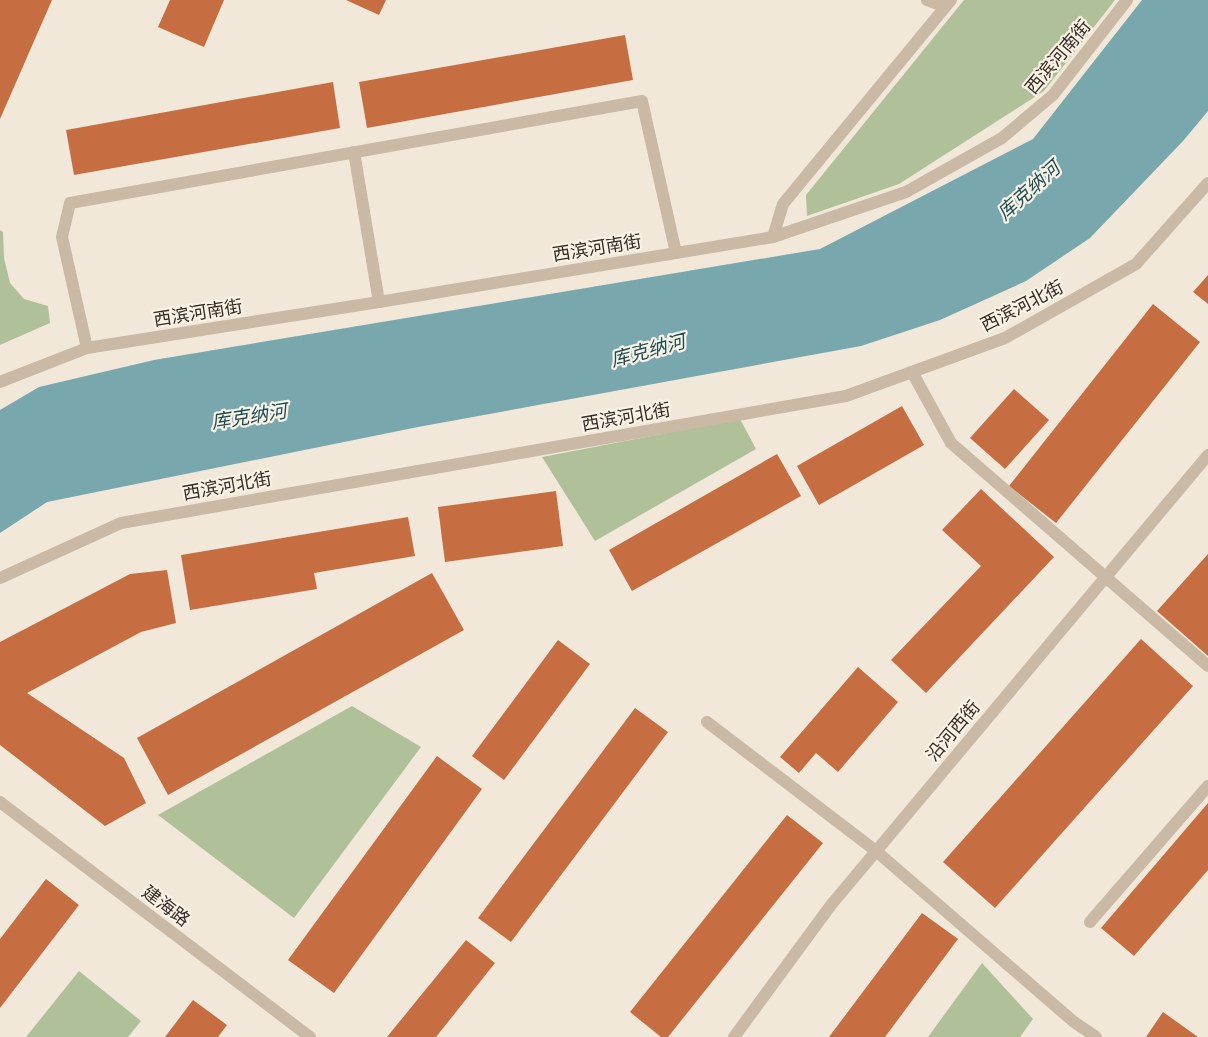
<svg xmlns="http://www.w3.org/2000/svg" width="1208" height="1037" font-family="'Varela Round','Noto Sans SC',sans-serif">
	<rect width="100%" height="100%" fill="#f1e8d9"/>
	<!-- green -->
	<g fill="#b0c099">
		<path d="M 964,0 L 1115,0 L 1044,91 L 899,184 L 807,216 L 806,195 Z"/>
		<path d="M 0,230 L 3,232 L 4,258 L 10,283 L 24,299 L 48,306 L 50,323 L 0,345 Z"/>
		<path d="M 740,419 L 756,449 L 595,541 L 542,457 Z"/>
		<path d="M 352,706 L 421,747 L 294,918 L 158,815 Z"/>
		<path d="M 982,963 L 1033,1019 L 1020,1037 L 928,1037 Z"/>
		<path d="M 79,971 L 141,1021 L 128,1037 L 26,1037 Z"/>
	</g>
	<!-- water -->
	<path fill="#78a7ae" d="M 1142,0 L 1208,0 L 1208,111 L 1183,141 L 1090,238 L 1026,281 L 940,320 L 861,346 L 418,427 L 47,502 L 0,533 L 0,410 L 39,387 L 154,360 L 820,249 L 1033,139 Z"/>
	<!-- building -->
	<g fill="#c66e42">
		<path d="M 0,0 L 52,0 L 0,119 Z"/>
		<path d="M 170,0 L 224,0 L 204,47 L 158,27 Z"/>
		<path d="M 346,0 L 386,0 L 379,15 Z"/>
		<path d="M 625,35 L 633,80 L 367,128 L 359,82 Z"/>
		<path d="M 333,82 L 340,128 L 74,175 L 66,130 Z"/>
		<path d="M 1208,275 L 1208,304 L 1193,292 Z"/>
		<path d="M 1153,304 L 1200,342 L 1056,523 L 1009,486 Z"/>
		<path d="M 1014,389 L 1049,420 L 1005,469 L 970,438 Z"/>
		<path d="M 902,406 L 924,445 L 819,505 L 797,466 Z"/>
		<path d="M 777,454 L 801,496 L 632,591 L 609,550 Z"/>
		<path d="M 981,489 L 1054,557 L 926,693 L 891,660 L 981,566 L 942,530 Z"/>
		<path d="M 556,491 L 563,546 L 445,562 L 438,507 Z"/>
		<path d="M 408,517 L 415,556 L 314,573 L 317,589 L 190,610 L 181,555 Z"/>
		<path d="M 1208,554 L 1208,656 L 1157,611 Z"/>
		<path d="M 167,570 L 176,623 L 141,632 L 27,693 L 124,758 L 146,803 L 105,826 L 0,745 L 0,642 L 130,574 Z"/>
		<path d="M 432,573 L 464,630 L 168,795 L 137,738 Z"/>
		<path d="M 1141,639 L 1193,686 L 995,908 L 943,862 Z"/>
		<path d="M 558,640 L 590,664 L 504,780 L 472,756 Z"/>
		<path d="M 858,667 L 898,702 L 838,772 L 816,753 L 799,773 L 780,757 Z"/>
		<path d="M 635,708 L 668,732 L 511,942 L 478,918 Z"/>
		<path d="M 437,756 L 482,789 L 334,993 L 288,960 Z"/>
		<path d="M 1208,803 L 1208,870 L 1134,956 L 1101,928 Z"/>
		<path d="M 787,815 L 823,843 L 668,1037 L 661,1037 L 630,1012 Z"/>
		<path d="M 46,879 L 79,905 L 0,1008 L 0,939 Z"/>
		<path d="M 922,913 L 958,939 L 885,1037 L 829,1037 Z"/>
		<path d="M 466,940 L 495,963 L 436,1037 L 387,1037 Z"/>
		<path d="M 193,1000 L 227,1025 L 218,1037 L 165,1037 Z"/>
		<path d="M 1163,1012 L 1198,1037 L 1146,1037 Z"/>
	</g>
	<g fill="none" stroke-linecap="round" stroke-linejoin="round">
		<!-- minor -->
		<g stroke="#c9b9a5" stroke-width="12">
			<path d="M 927,0 L 945,7"/>
			<path d="M 354,152 L 379,302"/>
			<path d="M 773,237 L 783,204 L 951,0"/>
			<path d="M 87,348 L 62,237 L 70,203 L 642,101 L 676,253"/>
			<path d="M 912,372 L 951,443 L 1208,666"/>
			<path d="M 0,382 L 87,348 L 379,302 L 773,237 L 906,192 L 1002,138 L 1053,95 L 1127,0"/>
			<path d="M 0,578 L 121,523 L 846,396 L 1005,338 L 1136,264 L 1208,183"/>
			<path d="M 707,722 L 876,851 L 1074,1022 L 1096,1037"/>
			<path d="M 0,802 L 310,1037"/>
			<path d="M 1090,922 L 1208,786"/>
			<path d="M 734,1037 L 831,905 L 1208,455"/>
		</g>
	</g>
	<g text-anchor="middle" dominant-baseline="central" stroke-width="4.5" stroke-linejoin="round" paint-order="stroke">
		<!-- street labels -->
		<g font-size="18" fill="#352c26" stroke="#f9f2e5">
			<text transform="translate(1058 57) rotate(-50)">西滨河南街</text>
			<text transform="translate(597 248) rotate(-9)">西滨河南街</text>
			<text transform="translate(1022 306) rotate(-27)">西滨河北街</text>
			<text transform="translate(198 313) rotate(-9)">西滨河南街</text>
			<text transform="translate(626 417) rotate(-10)">西滨河北街</text>
			<text transform="translate(227 486) rotate(-10)">西滨河北街</text>
			<text transform="translate(953 731) rotate(-50)">沿河西街</text>
			<text transform="translate(166 906) rotate(37)">建海路</text>
		</g>
		<!-- water labels -->
		<g font-size="19" font-style="italic" fill="#1c4d56" stroke="#f9f2e5">
			<text transform="translate(1029 191) rotate(-42)">库克纳河</text>
			<text transform="translate(648 351) rotate(-15)">库克纳河</text>
			<text transform="translate(249 417) rotate(-9)">库克纳河</text>
		</g>
	</g>
</svg>
